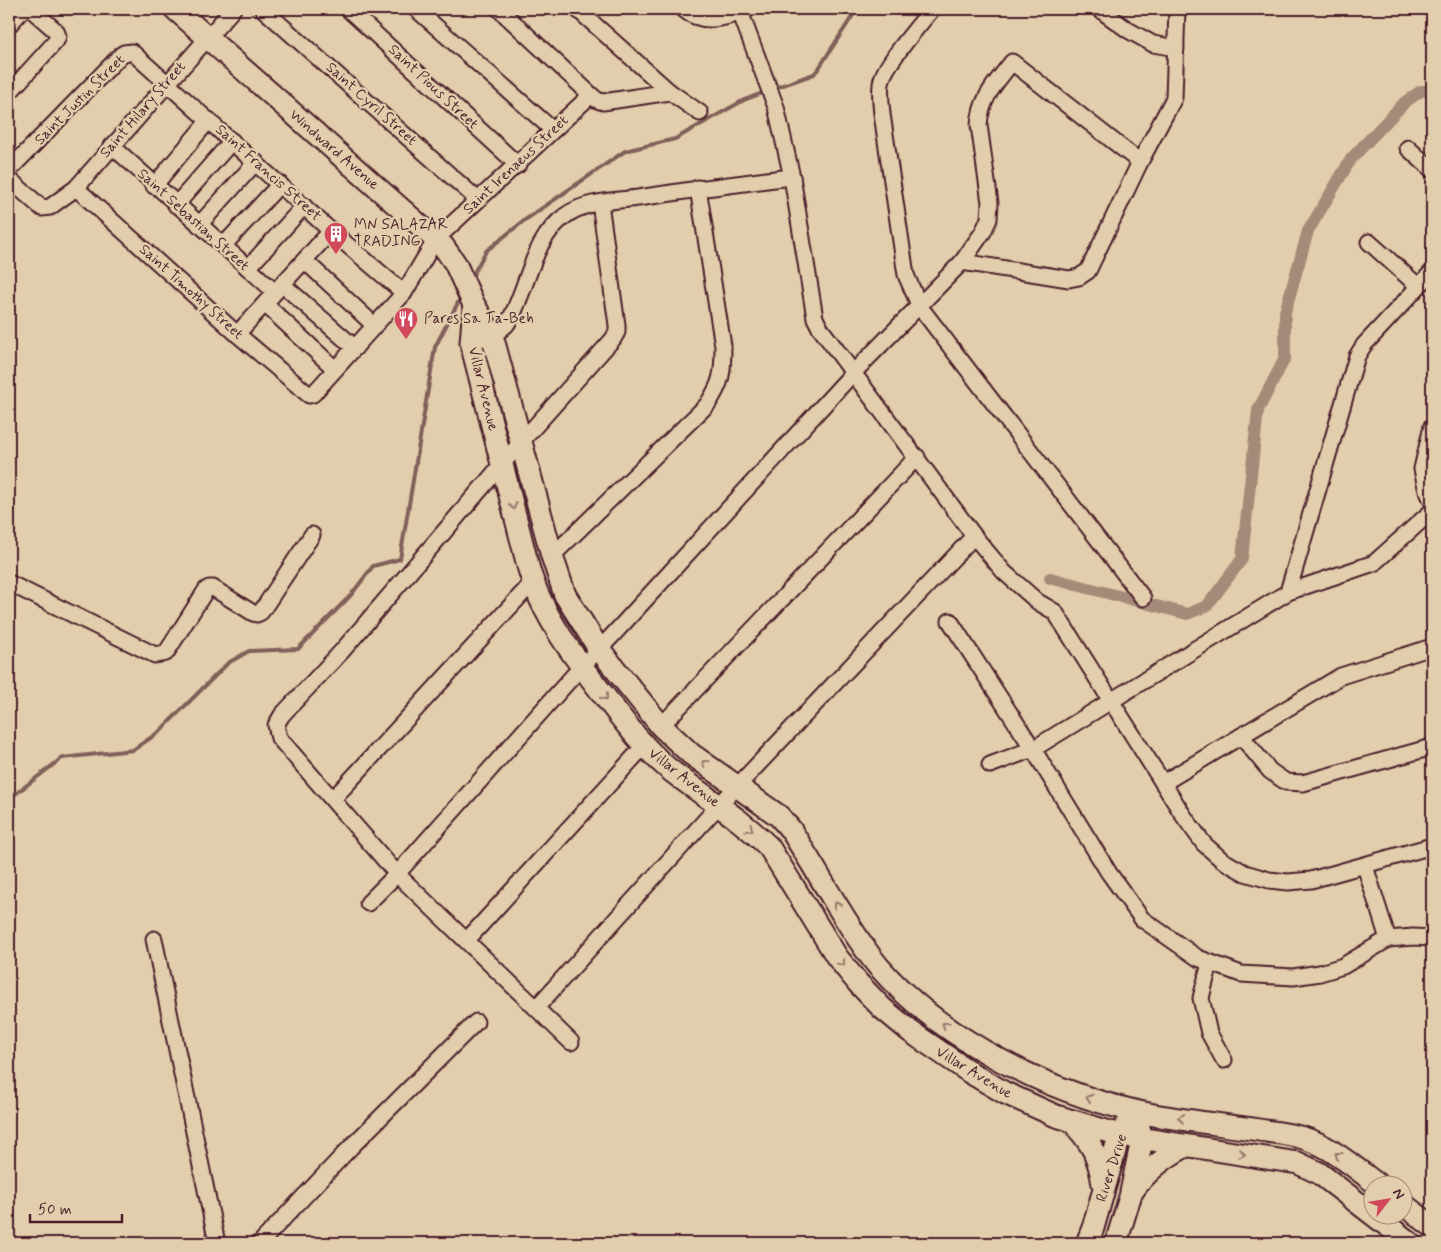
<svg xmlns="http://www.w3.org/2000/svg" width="1441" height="1252" font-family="Mynerve,sans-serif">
	<rect width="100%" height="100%" fill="#e2ceac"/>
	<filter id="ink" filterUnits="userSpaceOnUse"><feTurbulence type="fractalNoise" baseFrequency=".02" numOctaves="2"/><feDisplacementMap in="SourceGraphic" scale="10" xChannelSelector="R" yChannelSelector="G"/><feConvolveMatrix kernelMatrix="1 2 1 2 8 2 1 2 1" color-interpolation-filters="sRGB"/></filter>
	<g filter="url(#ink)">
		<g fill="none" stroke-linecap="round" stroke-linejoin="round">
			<!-- stream -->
			<g stroke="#815f5a" stroke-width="4">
				<path d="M 772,89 L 814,74 L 819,68 L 857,9"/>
				<path d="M 470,280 L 486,251 L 525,220 L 625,151 L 675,139 L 744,100 L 765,92"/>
				<path d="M 9,799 L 62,758 L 133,750 L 159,732 L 228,663 L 249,651 L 298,649 L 351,595 L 373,566 L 400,559 L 435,347 L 462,295"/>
			</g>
			<!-- canal -->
			<path stroke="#a68a79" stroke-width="12" d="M 1050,578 L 1187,614 L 1207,606 L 1242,559 L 1258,410 L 1285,358 L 1285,312 L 1308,231 L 1351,159 L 1405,102 L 1421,91 L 1432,91"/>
			<defs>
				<g id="street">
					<path d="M 263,9 L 478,200"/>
					<path d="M 348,9 L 518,165"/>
					<path d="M 416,9 L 553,130"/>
					<path d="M 499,9 L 591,95"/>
					<path d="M 577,9 L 670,92"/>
					<path d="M 683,9 C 702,26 727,18 748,9"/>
					<path d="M 739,9 L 776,107 L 792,177 L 815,318 L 820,328 L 974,536 L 1004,572 L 1038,602 L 1055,612 L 1185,818 L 1204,844 L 1222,860 L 1245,873 L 1269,880 L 1288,882 L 1311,880 L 1432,846"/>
					<path d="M 932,9 C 920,24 887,62 882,79 C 879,89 881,103 882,114 L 906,275 L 920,307 L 1143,598"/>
					<path d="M 1099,9 L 1128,30 L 1153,44 L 1176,48"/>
					<path d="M 9,25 L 23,9"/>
					<path d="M 9,93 L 56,41 L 58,36 L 56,31 L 31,9"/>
					<path d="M 112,146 L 275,292"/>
					<path d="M 1408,148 L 1432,170"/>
					<path d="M 9,173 L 10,169 L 121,55 L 124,53 L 132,52 L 331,231 L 404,293"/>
					<path d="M 9,176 L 10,180 L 42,208 L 50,207 L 76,188 L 233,9"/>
					<path d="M 154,186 L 209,120"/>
					<path d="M 76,188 L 237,334 L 309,395 L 313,394 L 404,293 L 436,239 L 591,95 L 597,100 L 603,102 L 670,92 L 700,113"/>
					<path d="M 600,203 L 617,325 L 617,332 L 613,339 L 521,442 L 342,651 L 282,715 L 276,725 L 279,738 L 397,874 L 536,1008 L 710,815 L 974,536"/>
					<path d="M 176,205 L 232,141"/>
					<path d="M 199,225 L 256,162"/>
					<path d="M 1369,242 L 1418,286"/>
					<path d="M 223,246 L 280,184"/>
					<path d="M 305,261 L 374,325"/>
					<path d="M 962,262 L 1069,279 L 1079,277 L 1088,271 L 1140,162 L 1174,98 L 1177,9"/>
					<path d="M 248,268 L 304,206"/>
					<path d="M 282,284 L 355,348"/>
					<path d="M 265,304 L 335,369"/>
					<path d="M 237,334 L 331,231"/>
					<path d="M 483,338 C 491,336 500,331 506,325 C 513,317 517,304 521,294 C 532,266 539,235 565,216 C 584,201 614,201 638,198 C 689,190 740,183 792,177"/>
					<path d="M 1432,426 L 1422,469 L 1426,487 L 1432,501"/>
					<path d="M 552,556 L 707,405 C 722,383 723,373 723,346 L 698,188"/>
					<path d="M 9,583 L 155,655 L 166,653 L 206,590 L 209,588 L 213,588 L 253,613 L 257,614 L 261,612 L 312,535"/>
					<path d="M 1288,592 L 1374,563 L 1432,511"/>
					<path d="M 950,621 L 1033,749 L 1109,873 L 1142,919 L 1198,958 L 1241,974 L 1293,977 L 1320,973 L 1343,966 L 1388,939 L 1413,937 L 1432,938"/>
					<path d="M 661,726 L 917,457"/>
					<path d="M 1241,736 L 1270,771 L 1286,782 L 1303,783 L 1432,747"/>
					<path d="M 990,765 L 1033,749 L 1288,592 L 1357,356 L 1364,345 L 1432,272"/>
					<path d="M 1163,783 L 1341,676 L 1432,647"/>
					<path d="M 333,799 L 532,583"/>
					<path d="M 1365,866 L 1388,939"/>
					<path d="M 368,903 L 397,874 L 581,667 L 610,638 L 853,373 L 962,262 L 983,232 L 989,219 L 990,203 L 979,125 C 981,97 996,83 1012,62 L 1140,162"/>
					<path d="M 154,939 L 217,1243"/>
					<path d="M 467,940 L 644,746"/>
					<path d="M 1210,963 L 1201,998 L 1209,1033 L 1224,1060"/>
					<path d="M 536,1008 L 571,1042"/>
					<path d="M 260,1243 L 350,1148 L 476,1022"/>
				</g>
				<g id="secondary">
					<path d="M 175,9 L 443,246 L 455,263 L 474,305 L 492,335 L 552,556 L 565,595 L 599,649 L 661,726 L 691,754 L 779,816 L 791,830 C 806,854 821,879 836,904 C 850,926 862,947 879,967 C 944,1042 1057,1097 1154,1115 C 1189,1121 1224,1125 1259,1130 C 1280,1133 1302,1135 1321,1145 C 1341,1155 1359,1171 1377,1184"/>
					<path d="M 474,305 L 471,343 L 528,566 C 542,617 577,661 609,702 C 628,727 646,750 670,770 C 703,796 739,817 769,847 L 837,957 L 858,983 L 882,1008 L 911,1032 L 971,1073 L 1005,1093 L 1056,1116 L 1120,1135 L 1298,1163 L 1319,1173 L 1410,1243"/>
					<path d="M 1072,1121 C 1092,1144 1098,1154 1103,1184"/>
					<path d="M 1132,1192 C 1146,1171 1164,1157 1186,1146"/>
					<path d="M 1404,1205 L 1432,1226"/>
					<path d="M 1087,1243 L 1093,1228 L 1116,1147 L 1120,1135 L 1128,1123"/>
					<path d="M 1116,1243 L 1130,1197 L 1142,1140 L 1139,1127"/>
				</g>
			</defs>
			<!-- street casing -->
			<use href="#street" stroke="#4a1f2b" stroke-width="19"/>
			<!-- secondary casing -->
			<use href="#secondary" stroke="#4a1f2b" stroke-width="25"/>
			<!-- street -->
			<use href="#street" stroke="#e2ceac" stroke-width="15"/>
			<!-- secondary -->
			<use href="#secondary" stroke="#e2ceac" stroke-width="21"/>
		</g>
		<!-- one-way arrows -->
		<defs><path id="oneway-chevron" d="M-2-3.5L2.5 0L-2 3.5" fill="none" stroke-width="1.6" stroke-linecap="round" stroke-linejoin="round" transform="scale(1.25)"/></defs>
		<g stroke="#96766c">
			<use href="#oneway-chevron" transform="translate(513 506) rotate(76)"/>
			<use href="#oneway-chevron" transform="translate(605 697) rotate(52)"/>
			<use href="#oneway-chevron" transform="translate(705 763) rotate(-144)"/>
			<use href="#oneway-chevron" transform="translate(750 829) rotate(39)"/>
			<use href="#oneway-chevron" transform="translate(837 905) rotate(-121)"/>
			<use href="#oneway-chevron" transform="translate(842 963) rotate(53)"/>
			<use href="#oneway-chevron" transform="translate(945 1025) rotate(-143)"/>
			<use href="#oneway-chevron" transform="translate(1089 1098) rotate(-162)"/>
			<use href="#oneway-chevron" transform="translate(1181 1118) rotate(-171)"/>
			<use href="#oneway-chevron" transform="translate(1242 1154) rotate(8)"/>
			<use href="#oneway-chevron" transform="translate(1338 1155) rotate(-143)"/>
		</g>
	</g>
	<!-- icons -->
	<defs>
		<symbol id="building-pin" viewBox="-11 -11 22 30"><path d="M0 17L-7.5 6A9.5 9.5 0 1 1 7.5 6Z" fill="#d1495b" stroke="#e2ceac"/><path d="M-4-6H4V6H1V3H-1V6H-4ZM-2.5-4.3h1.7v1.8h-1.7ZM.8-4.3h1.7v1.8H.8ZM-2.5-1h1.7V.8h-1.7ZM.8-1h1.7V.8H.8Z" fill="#fff"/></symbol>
		<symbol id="restaurant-pin" viewBox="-11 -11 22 30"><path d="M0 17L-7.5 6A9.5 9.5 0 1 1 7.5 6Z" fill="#d1495b" stroke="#e2ceac"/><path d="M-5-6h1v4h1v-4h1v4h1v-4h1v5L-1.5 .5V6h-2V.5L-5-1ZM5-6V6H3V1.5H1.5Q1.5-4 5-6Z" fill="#fff"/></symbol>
	</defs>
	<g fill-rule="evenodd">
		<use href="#building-pin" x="322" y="220" width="28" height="38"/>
		<use href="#restaurant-pin" x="392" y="305" width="28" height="38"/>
	</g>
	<g text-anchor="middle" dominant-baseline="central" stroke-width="4.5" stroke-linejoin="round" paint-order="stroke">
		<!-- street labels -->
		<g font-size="15" fill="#4a1f2b" stroke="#e2ceac">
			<text transform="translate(433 87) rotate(43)">Saint Pious Street</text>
			<text transform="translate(80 100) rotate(-45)">Saint Justin Street</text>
			<text transform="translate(371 104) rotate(42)">Saint Cyril Street</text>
			<text transform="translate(143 110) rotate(-49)">Saint Hilary Street</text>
			<text transform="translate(334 150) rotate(41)">Windward Avenue</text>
			<text transform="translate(516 165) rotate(-43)">Saint Irenaeus Street</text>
			<text transform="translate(268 173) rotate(42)">Saint Francis Street</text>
			<text transform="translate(193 220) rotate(42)">Saint Sebastian Street</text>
			<text transform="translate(191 292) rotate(42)">Saint Timothy Street</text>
			<text transform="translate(483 389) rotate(76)">Villar Avenue</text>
			<text transform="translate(684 778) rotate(38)">Villar Avenue</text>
			<text transform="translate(974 1073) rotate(31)">Villar Avenue</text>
			<text transform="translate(1112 1168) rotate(-72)">River Drive</text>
		</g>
		<!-- poi labels -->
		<g font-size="15" fill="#4a1f2b" stroke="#e2ceac" text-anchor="start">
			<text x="354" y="225">MN SALAZAR<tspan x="354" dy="17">TRADING</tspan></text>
			<text x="424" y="319">Pares Sa Ta-Beh</text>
		</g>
	</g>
	<!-- margin -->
	<rect width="1441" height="1252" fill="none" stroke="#e2ceac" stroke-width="30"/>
	<rect x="15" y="15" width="1411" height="1222" fill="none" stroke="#4a1f2b" stroke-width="2" filter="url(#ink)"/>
	<!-- north arrow -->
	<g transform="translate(1388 1200) rotate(59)"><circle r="24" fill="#e2ceac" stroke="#a58878"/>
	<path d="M0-4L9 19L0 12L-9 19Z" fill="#d1495b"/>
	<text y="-8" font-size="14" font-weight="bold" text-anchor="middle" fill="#4a1f2b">N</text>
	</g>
	<!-- scale -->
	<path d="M30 1214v8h92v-8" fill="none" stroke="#4a1f2b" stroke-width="2.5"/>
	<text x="38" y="1214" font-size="15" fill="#4a1f2b" stroke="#e2ceac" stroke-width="4" paint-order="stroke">50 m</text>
</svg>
